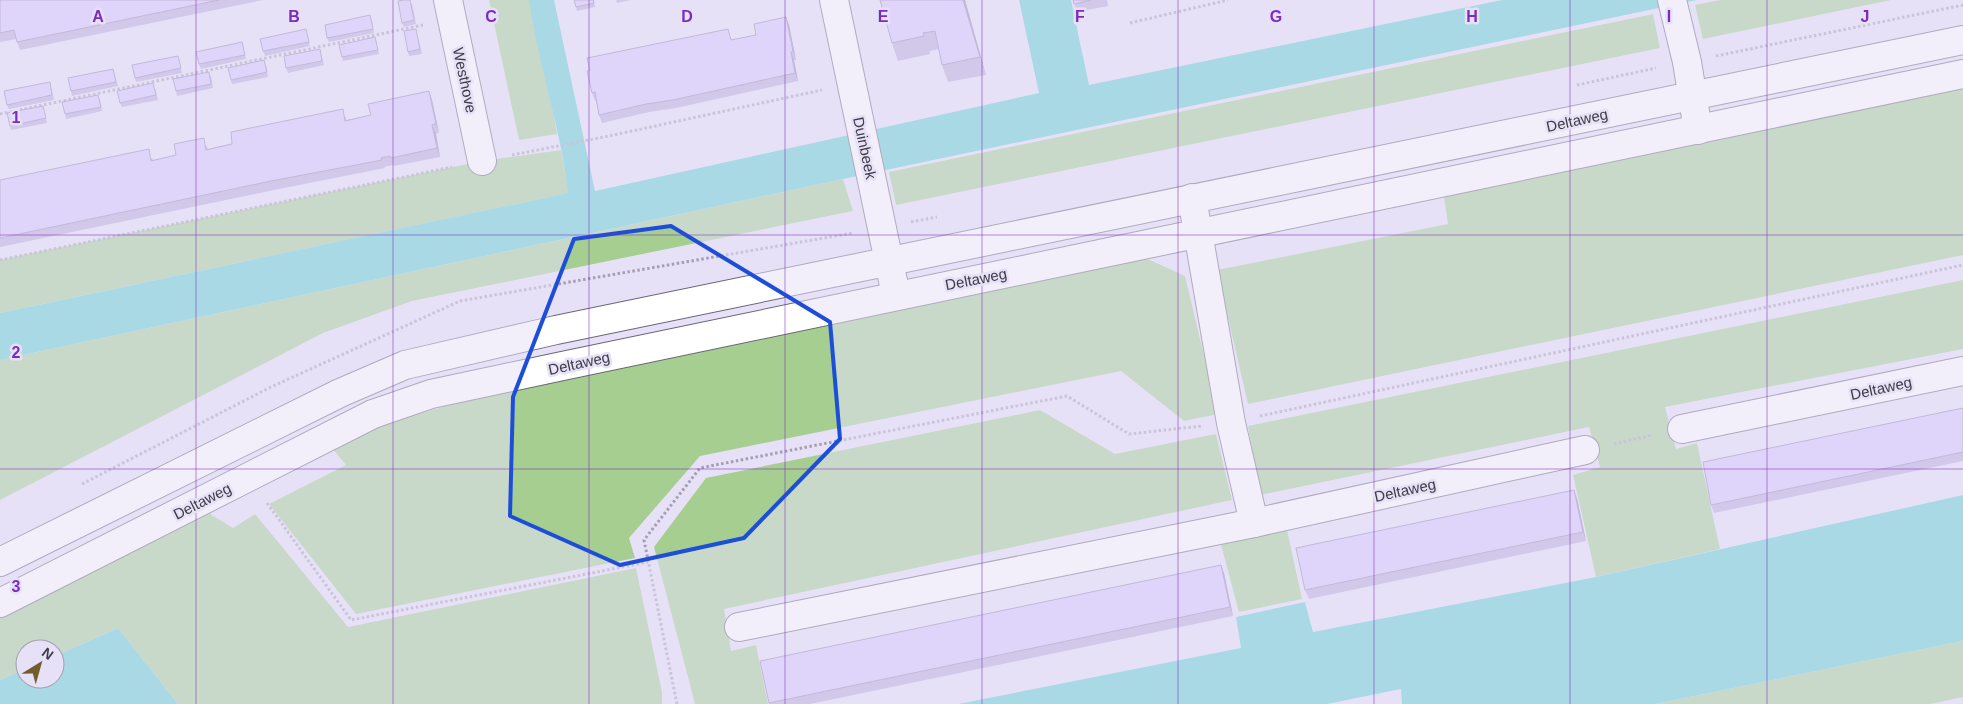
<svg xmlns="http://www.w3.org/2000/svg" width="1963" height="704" font-family="Arial,sans-serif">
	<rect width="100%" height="100%" fill="#e7e1f7"/>
	<!-- green -->
	<g fill="#a5ce90">
		<path d="M 489,0 L 533,0 L 557,134 L 519,140 Z"/>
		<path d="M 1720,0 L 1891,0 L 1703,39 L 1695,5 Z"/>
		<path d="M 1653,14 L 1660,48 L 896,205 L 889,172 Z"/>
		<path d="M 1963,87 L 1963,255 L 1248,404 L 1217,270 L 1448,224 L 1444,197 Z"/>
		<path d="M 561,150 L 569,193 L 0,313 L 0,260 L 482,161 Z"/>
		<path d="M 843,179 L 853,211 L 412,301 L 323,333 L 0,500 L 0,360 Z"/>
		<path d="M 1139,255 L 1185,276 L 1218,414 L 1184,421 L 1121,371 L 700,456 L 629,538 L 635,558 L 356,614 L 269,504 L 346,465 L 332,448 L 367,430 L 472,398 Z"/>
		<path d="M 1963,280 L 1963,349 L 1665,407 L 1676,449 L 1697,443 L 1720,549 L 1596,577 L 1573,475 L 1600,467 L 1589,427 L 1260,495 L 1248,426 Z"/>
		<path d="M 1040,410 L 1115,454 L 1216,434 L 1232,500 L 724,609 L 731,651 L 756,645 L 768,704 L 695,704 L 654,547 L 706,478 Z"/>
		<path d="M 207,512 L 233,528 L 255,514 L 348,627 L 636,568 L 662,692 L 662,704 L 178,704 L 118,628 L 55,656 L 55,649 L 25,649 L 25,669 L 0,680 L 0,613 Z"/>
		<path d="M 1287,530 L 1302,599 L 1239,612 L 1220,541 Z"/>
		<path d="M 1963,641 L 1963,697 L 1930,704 L 1655,704 Z"/>
	</g>
	<!-- water -->
	<g fill="#5fcfd1">
		<path d="M 529,0 L 554,0 L 595,191 L 1039,93 L 1019,0 L 1071,0 L 1089,85 L 1502,0 L 1697,0 L 843,179 L 0,360 L 0,313 L 568,193 C 561,128 538,65 529,0 Z"/>
		<path d="M 1963,495 L 1963,641 L 1655,704 L 1402,704 L 1401,689 L 1327,704 L 958,704 L 1241,648 L 1236,617 L 1305,602 L 1313,632 L 1596,577 Z"/>
		<path d="M 118,628 L 178,704 L 0,704 L 0,680 L 25,669 L 25,679 L 55,679 L 55,656 Z"/>
	</g>
	<g fill="none" stroke-linecap="round" stroke-linejoin="round">
		<defs>
			<g id="street">
				<path d="M 448,0 L 482,161"/>
				<path d="M 834,0 L 896,295"/>
				<path d="M 1672,0 L 1687,62 L 1698,130"/>
				<path d="M 1192,198 L 1231,423 L 1254,523"/>
				<path d="M 1682,429 L 1963,371"/>
				<path d="M 739,627 L 1254,523 L 1585,450"/>
			</g>
			<g id="secondary">
				<path d="M 0,562 L 340,393 L 405,365 L 556,330 L 1963,40"/>
				<path d="M 0,603 L 373,414 L 431,394 C 941,285 1452,181 1963,74"/>
			</g>
		</defs>
		<!-- street casing -->
		<use href="#street" stroke="#6b6678" stroke-width="30"/>
		<!-- secondary casing -->
		<use href="#secondary" stroke="#6b6678" stroke-width="30"/>
		<!-- path -->
		<g stroke="#a49fb0" stroke-width="3" stroke-dasharray="2.5 2.5" stroke-linecap="butt">
			<path d="M 1130,23 L 1228,0"/>
			<path d="M 1716,56 L 1963,5"/>
			<path d="M 1577,85 L 1656,68"/>
			<path d="M 0,114 L 423,25"/>
			<path d="M 512,155 L 609,136 L 822,90"/>
			<path d="M 911,222 L 937,217"/>
			<path d="M 0,260 L 452,167"/>
			<path d="M 1260,416 L 1963,265"/>
			<path d="M 1614,444 L 1652,435"/>
			<path d="M 82,484 L 271,387 L 460,301 L 853,233"/>
			<path d="M 267,503 L 351,620 L 648,562"/>
			<path d="M 677,704 L 644,540 L 700,468 L 1067,396 L 1129,434 L 1202,426"/>
		</g>
		<!-- street -->
		<use href="#street" stroke="#fff" stroke-width="28"/>
		<!-- secondary -->
		<use href="#secondary" stroke="#fff" stroke-width="28"/>
	</g>
	<!-- wall -->
	<g fill="#b7a8da">
		<path d="M 0,0 L 263,0 L 20,50 L 16,39 L 0,42 Z"/>
		<path d="M 574,0 L 594,0 L 595,7 L 577,11 Z"/>
		<path d="M 616,0 L 631,0 L 617,3 Z"/>
		<path d="M 880,0 L 965,0 L 986,75 L 948,82 L 942,65 L 939,49 L 930,51 L 930,54 L 898,61 L 892,43 Z"/>
		<path d="M 1073,0 L 1107,0 L 1108,6 L 1077,12 Z"/>
		<path d="M 412,3 L 416,24 L 404,27 L 402,23 Z"/>
		<path d="M 786,17 L 789,25 L 796,60 L 794,60 L 798,81 L 676,108 L 649,112 L 602,123 L 599,115 L 596,101 L 595,101 L 592,93 L 731,38 L 732,40 L 756,35 Z"/>
		<path d="M 372,20 L 374,33 L 329,42 L 327,38 Z"/>
		<path d="M 306,29 L 310,46 L 265,56 L 263,51 Z"/>
		<path d="M 416,29 L 422,54 L 409,56 L 408,52 Z"/>
		<path d="M 375,37 L 379,54 L 343,61 L 342,57 Z"/>
		<path d="M 242,42 L 246,59 L 201,69 L 199,64 Z"/>
		<path d="M 321,53 L 324,65 L 288,73 L 286,68 Z"/>
		<path d="M 178,56 L 182,73 L 136,82 L 135,78 Z"/>
		<path d="M 266,65 L 268,77 L 232,84 L 231,80 Z"/>
		<path d="M 113,69 L 118,86 L 72,96 L 71,91 Z"/>
		<path d="M 211,76 L 213,88 L 177,96 L 176,91 Z"/>
		<path d="M 51,87 L 54,100 L 9,109 L 7,105 Z"/>
		<path d="M 155,88 L 158,100 L 122,107 L 120,103 Z"/>
		<path d="M 429,91 L 432,100 L 439,133 L 436,134 L 440,157 L 394,166 L 393,165 L 384,167 L 385,168 L 274,190 L 0,247 L 0,180 L 152,158 L 153,160 L 176,155 L 207,146 L 208,149 L 346,117 L 346,120 L 371,115 Z"/>
		<path d="M 100,99 L 102,111 L 66,119 L 65,114 Z"/>
		<path d="M 43,106 L 47,123 L 11,130 L 10,126 Z"/>
		<path d="M 1963,408 L 1963,461 L 1714,513 L 1711,505 Z"/>
		<path d="M 1577,498 L 1586,541 L 1309,599 L 1305,590 Z"/>
		<path d="M 1224,573 L 1233,616 L 810,704 L 769,704 L 760,661 Z"/>
	</g>
	<!-- shaded-wall -->
	<g fill="#9588b1">
		<path d="M 963,0 L 965,0 L 986,75 L 980,57 Z"/>
		<path d="M 786,17 L 789,25 L 796,60 L 793,51 Z"/>
		<path d="M 791,52 L 794,60 L 798,81 L 795,73 Z"/>
		<path d="M 429,91 L 432,100 L 439,133 L 436,124 Z"/>
		<path d="M 432,125 L 436,134 L 440,157 L 437,148 Z"/>
		<path d="M 1574,490 L 1577,498 L 1586,541 L 1583,532 Z"/>
		<path d="M 1221,565 L 1224,573 L 1233,616 L 1230,607 Z"/>
	</g>
	<!-- building -->
	<g fill="#d5c3fd" stroke="#9588b1">
		<path d="M 0,0 L 219,0 L 17,42 L 14,30 L 0,33 Z"/>
		<path d="M 404,0 L 410,0 L 414,20 L 402,23 L 398,1 Z"/>
		<path d="M 574,0 L 593,0 L 594,3 L 576,7 Z"/>
		<path d="M 880,0 L 963,0 L 980,57 L 942,65 L 935,31 L 923,33 L 924,36 L 892,43 Z"/>
		<path d="M 1073,0 L 1091,0 L 1074,4 Z"/>
		<path d="M 370,15 L 373,29 L 327,38 L 325,25 Z"/>
		<path d="M 786,17 L 793,51 L 791,52 L 795,73 L 673,100 L 646,104 L 599,115 L 595,92 L 592,93 L 587,71 L 590,70 L 587,58 L 728,29 L 731,40 L 756,35 L 754,24 Z"/>
		<path d="M 306,29 L 309,42 L 263,51 L 260,39 Z"/>
		<path d="M 416,29 L 420,49 L 408,52 L 404,31 Z"/>
		<path d="M 375,37 L 378,50 L 342,57 L 339,45 Z"/>
		<path d="M 242,42 L 245,55 L 199,64 L 196,52 Z"/>
		<path d="M 320,49 L 322,61 L 286,68 L 284,56 Z"/>
		<path d="M 178,56 L 181,68 L 135,78 L 132,65 Z"/>
		<path d="M 264,60 L 267,72 L 231,80 L 228,68 Z"/>
		<path d="M 113,69 L 116,82 L 71,91 L 68,78 Z"/>
		<path d="M 209,72 L 211,84 L 176,91 L 173,79 Z"/>
		<path d="M 50,82 L 52,95 L 7,105 L 4,91 Z"/>
		<path d="M 153,83 L 156,95 L 120,103 L 117,91 Z"/>
		<path d="M 429,91 L 436,124 L 432,125 L 437,148 L 391,158 L 390,156 L 381,158 L 382,160 L 271,181 L 0,238 L 0,180 L 149,149 L 151,161 L 176,155 L 174,144 L 204,138 L 206,150 L 232,144 L 231,132 L 343,109 L 345,121 L 371,115 L 368,104 Z"/>
		<path d="M 98,95 L 101,107 L 65,114 L 62,102 Z"/>
		<path d="M 43,106 L 46,118 L 10,126 L 7,113 Z"/>
		<path d="M 1963,408 L 1963,452 L 1711,505 L 1703,462 Z"/>
		<path d="M 1574,490 L 1583,532 L 1305,590 L 1296,548 Z"/>
		<path d="M 1221,565 L 1230,607 L 769,703 L 760,661 Z"/>
	</g>
	<!-- marked area -->
	<path d="M0 0H1963V704H0ZM 671,226 L 830,322 L 840,439 L 744,538 L 620,565 L 510,516 L 513,397 L 574,239 Z" fill="#e7e1f7" fill-opacity=".55" fill-rule="evenodd"/>
	<path fill="none" stroke="#1d4ed8" stroke-width="4" stroke-linejoin="round" d="M 671,226 L 830,322 L 840,439 L 744,538 L 620,565 L 510,516 L 513,397 L 574,239 Z"/>
	<!-- grid -->
	<path fill="none" stroke="#7b2cbf" stroke-width="1" stroke-opacity="0.55" d="M 196,0 L 196,704M 393,0 L 393,704M 589,0 L 589,704M 785,0 L 785,704M 982,0 L 982,704M 1178,0 L 1178,704M 1374,0 L 1374,704M 1570,0 L 1570,704M 1767,0 L 1767,704M 0,235 L 1963,235M 0,469 L 1963,469"/>
	<g text-anchor="middle" dominant-baseline="central" stroke-width="5" stroke-linejoin="round" paint-order="stroke">
		<!-- street labels -->
		<g font-size="15" fill="#3d3b44" stroke="#e7e1f7">
			<text transform="translate(465 80) rotate(78)">Westhove</text>
			<text transform="translate(1577 120) rotate(-12)">Deltaweg</text>
			<text transform="translate(865 148) rotate(78)">Duinbeek</text>
			<text transform="translate(976 279) rotate(-11)">Deltaweg</text>
			<text transform="translate(579 363) rotate(-12)">Deltaweg</text>
			<text transform="translate(1881 388) rotate(-12)">Deltaweg</text>
			<text transform="translate(1405 490) rotate(-12)">Deltaweg</text>
			<text transform="translate(202 501) rotate(-27)">Deltaweg</text>
		</g>
	</g>
	<g font-size="16" text-anchor="middle" font-weight="bold" fill="#7b2cbf" stroke="#e7e1f7" stroke-width="5" stroke-linejoin="round" paint-order="stroke">
		<text x="98" y="22">A</text>
		<text x="294" y="22">B</text>
		<text x="491" y="22">C</text>
		<text x="687" y="22">D</text>
		<text x="883" y="22">E</text>
		<text x="1080" y="22">F</text>
		<text x="1276" y="22">G</text>
		<text x="1472" y="22">H</text>
		<text x="1669" y="22">I</text>
		<text x="1865" y="22">J</text>
		<text x="16" y="123">1</text>
		<text x="16" y="358">2</text>
		<text x="16" y="592">3</text>
	</g>
	<!-- north arrow -->
	<g transform="translate(40 664) rotate(37)"><circle r="24" fill="#e7e1f7" stroke="#a39faf"/>
	<path d="M0-4L9 19L0 12L-9 19Z" fill="#745c2c"/>
	<text y="-8" font-size="14" font-weight="bold" text-anchor="middle" fill="#3d3b44">N</text>
	</g>
</svg>
